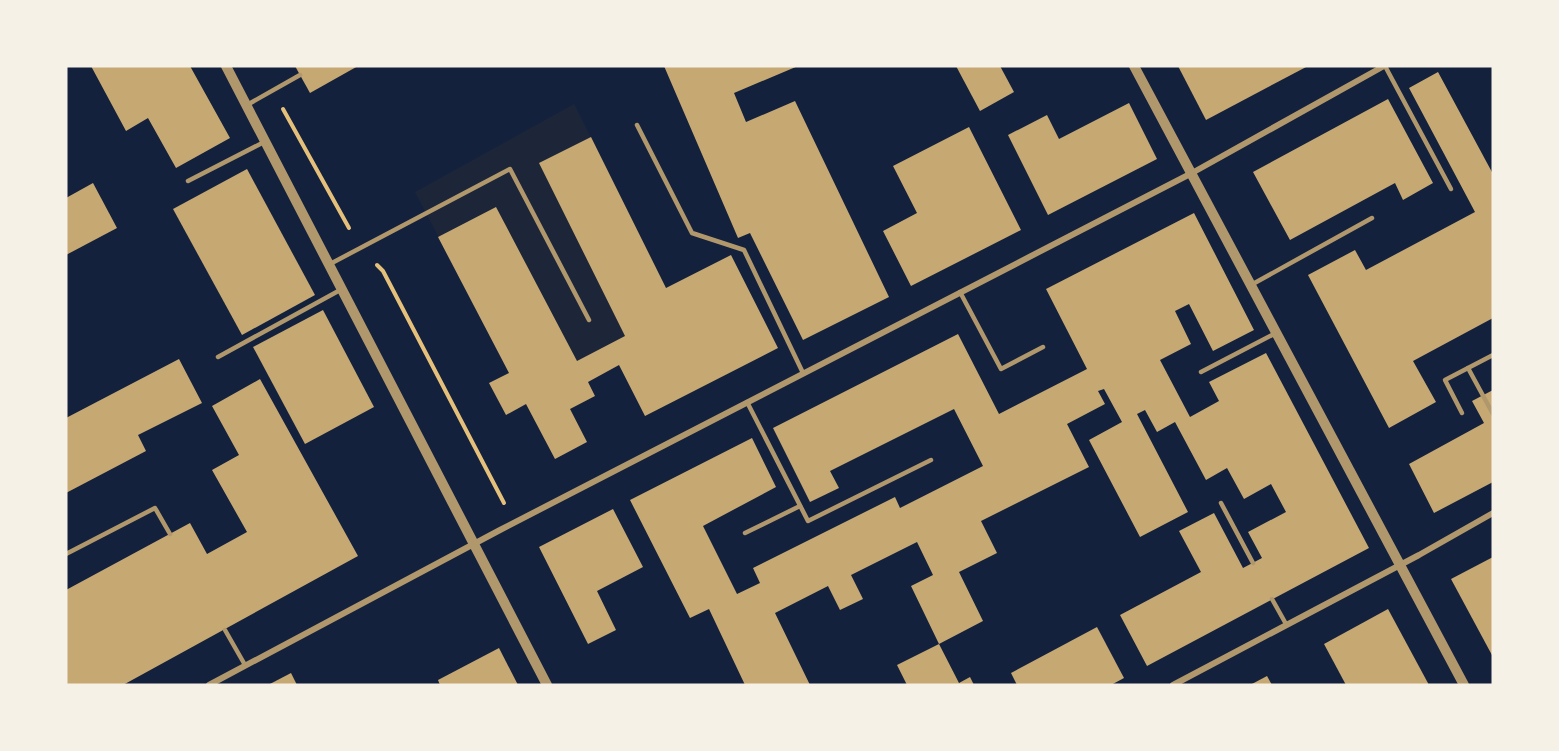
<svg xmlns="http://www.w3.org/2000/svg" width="1559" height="751" font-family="'Alegreya Sans',sans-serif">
	<rect width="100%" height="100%" fill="#14213d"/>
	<!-- green -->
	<path fill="#1d2539" d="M 574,104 L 666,288 L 636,357 L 588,381 L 595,396 L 571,409 L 587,442 L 555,459 L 526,405 L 506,415 L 489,383 L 509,372 L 415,192 Z"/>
	<!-- building -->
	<g fill="#c6a872">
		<path d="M 91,66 L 190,66 L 230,138 L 176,168 L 148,118 L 126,131 Z"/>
		<path d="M 295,66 L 358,66 L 310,93 Z"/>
		<path d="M 664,66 L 798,66 L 734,93 L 746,122 L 795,101 L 889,297 L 803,340 L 750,233 L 738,238 Z"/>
		<path d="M 956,66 L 1000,66 L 1014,92 L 980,111 Z"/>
		<path d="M 1178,66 L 1308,66 L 1206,120 Z"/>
		<path d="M 1438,72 L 1493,174 L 1493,318 L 1413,361 L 1436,402 L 1389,428 L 1308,275 L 1355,250 L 1366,270 L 1475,212 L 1409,88 Z"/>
		<path d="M 1388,99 L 1433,183 L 1403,200 L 1395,183 L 1290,240 L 1253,172 Z"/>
		<path d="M 1129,103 L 1157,159 L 1048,215 L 1008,135 L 1047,115 L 1059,139 Z"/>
		<path d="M 969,127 L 1021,230 L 911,286 L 883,231 L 917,213 L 893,166 Z"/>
		<path d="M 591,137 L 666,288 L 731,255 L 778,348 L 645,416 L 619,365 L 588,382 L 595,396 L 570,409 L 587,442 L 555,459 L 526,404 L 506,415 L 489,383 L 509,373 L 438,237 L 496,207 L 577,361 L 625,336 L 539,163 Z"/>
		<path d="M 247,169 L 315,295 L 242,335 L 173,209 Z"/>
		<path d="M 93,183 L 117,228 L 66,255 L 66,198 Z"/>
		<path d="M 1194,213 L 1254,330 L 1213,351 L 1189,304 L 1175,311 L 1191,344 L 1160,360 L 1190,417 L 1219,401 L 1209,382 L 1266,353 L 1369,548 L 1147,666 L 1120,615 L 1201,572 L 1179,531 L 1214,513 L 1243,568 L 1262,558 L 1248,532 L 1286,512 L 1271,484 L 1244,499 L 1227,468 L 1206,480 L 1175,422 L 1157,432 L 1145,410 L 1137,414 L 1188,512 L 1140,537 L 1089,440 L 1122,422 L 1104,389 L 1098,391 L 1105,404 L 1067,424 L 1089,467 L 981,521 L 997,553 L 959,572 L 983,621 L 939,644 L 959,683 L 970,677 L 974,685 L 907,685 L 897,665 L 939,644 L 911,586 L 933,575 L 917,542 L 851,575 L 863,599 L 840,610 L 828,586 L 775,613 L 810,685 L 745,685 L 709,609 L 690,618 L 630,500 L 752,438 L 776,487 L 703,526 L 737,594 L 760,583 L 753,568 L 895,497 L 900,508 L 983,466 L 954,409 L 830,471 L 839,488 L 810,502 L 773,428 L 958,334 L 999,414 L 1087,369 L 1046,289 Z"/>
		<path d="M 323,310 L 374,407 L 305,444 L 253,347 Z"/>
		<path d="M 179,359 L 202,403 L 138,435 L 146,451 L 66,493 L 66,418 Z"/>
		<path d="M 260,379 L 358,556 L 123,685 L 66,685 L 66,590 L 190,523 L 207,554 L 247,532 L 212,470 L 239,455 L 212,406 Z"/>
		<path d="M 1493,390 L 1493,482 L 1434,513 L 1409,464 L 1484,423 L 1472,401 Z"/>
		<path d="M 613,509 L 643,567 L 597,591 L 616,630 L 588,644 L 539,547 Z"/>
		<path d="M 1493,557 L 1493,657 L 1451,579 Z"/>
		<path d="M 1388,609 L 1429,685 L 1346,685 L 1324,644 Z"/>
		<path d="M 1097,627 L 1124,678 L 1111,685 L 1017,685 L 1011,673 Z"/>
		<path d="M 499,648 L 518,685 L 440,685 L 438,680 Z"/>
		<path d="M 291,673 L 297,685 L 268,685 Z"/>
		<path d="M 1267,676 L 1272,685 L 1250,685 Z"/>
	</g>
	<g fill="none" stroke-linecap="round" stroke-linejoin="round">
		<!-- path -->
		<g stroke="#e5c07b" stroke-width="4">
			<path d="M 283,109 L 349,228"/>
			<path d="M 377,265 L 383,271 L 504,503"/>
		</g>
		<!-- service -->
		<g stroke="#b1986c" stroke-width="4.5">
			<path d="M 1385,66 L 1451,189"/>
			<path d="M 247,105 L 300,75"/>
			<path d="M 637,125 L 692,233 L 744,250 L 803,373"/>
			<path d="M 188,181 L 266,141"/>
			<path d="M 330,264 L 510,169 L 589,320"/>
			<path d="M 1251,285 L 1372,218"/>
			<path d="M 960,292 L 1001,369 L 1043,347"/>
			<path d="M 218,357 L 342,289"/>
			<path d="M 1468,368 L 1493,414"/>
			<path d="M 1201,372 L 1276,333"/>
			<path d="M 747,402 L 808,521 L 931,460"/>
			<path d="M 1462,413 L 1445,380 L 1493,355"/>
			<path d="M 1221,503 L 1253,563"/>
			<path d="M 745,533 L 800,506"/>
			<path d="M 66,554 L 155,508 L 170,534"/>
			<path d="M 1272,599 L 1286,624"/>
			<path d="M 225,630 L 245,665"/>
		</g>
		<!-- minor -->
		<g stroke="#b1986c" stroke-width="6">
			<path d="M 209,685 L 500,530 L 1192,173 L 1384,66"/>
			<path d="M 1173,685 L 1419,555 L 1493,513"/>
		</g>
		<!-- tertiary -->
		<g stroke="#b1986c" stroke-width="10">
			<path d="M 226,66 L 547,685"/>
			<path d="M 1134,66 L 1464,685"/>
		</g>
	</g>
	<!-- border -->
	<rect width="1559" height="751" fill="none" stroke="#f6f1e7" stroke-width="135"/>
</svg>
